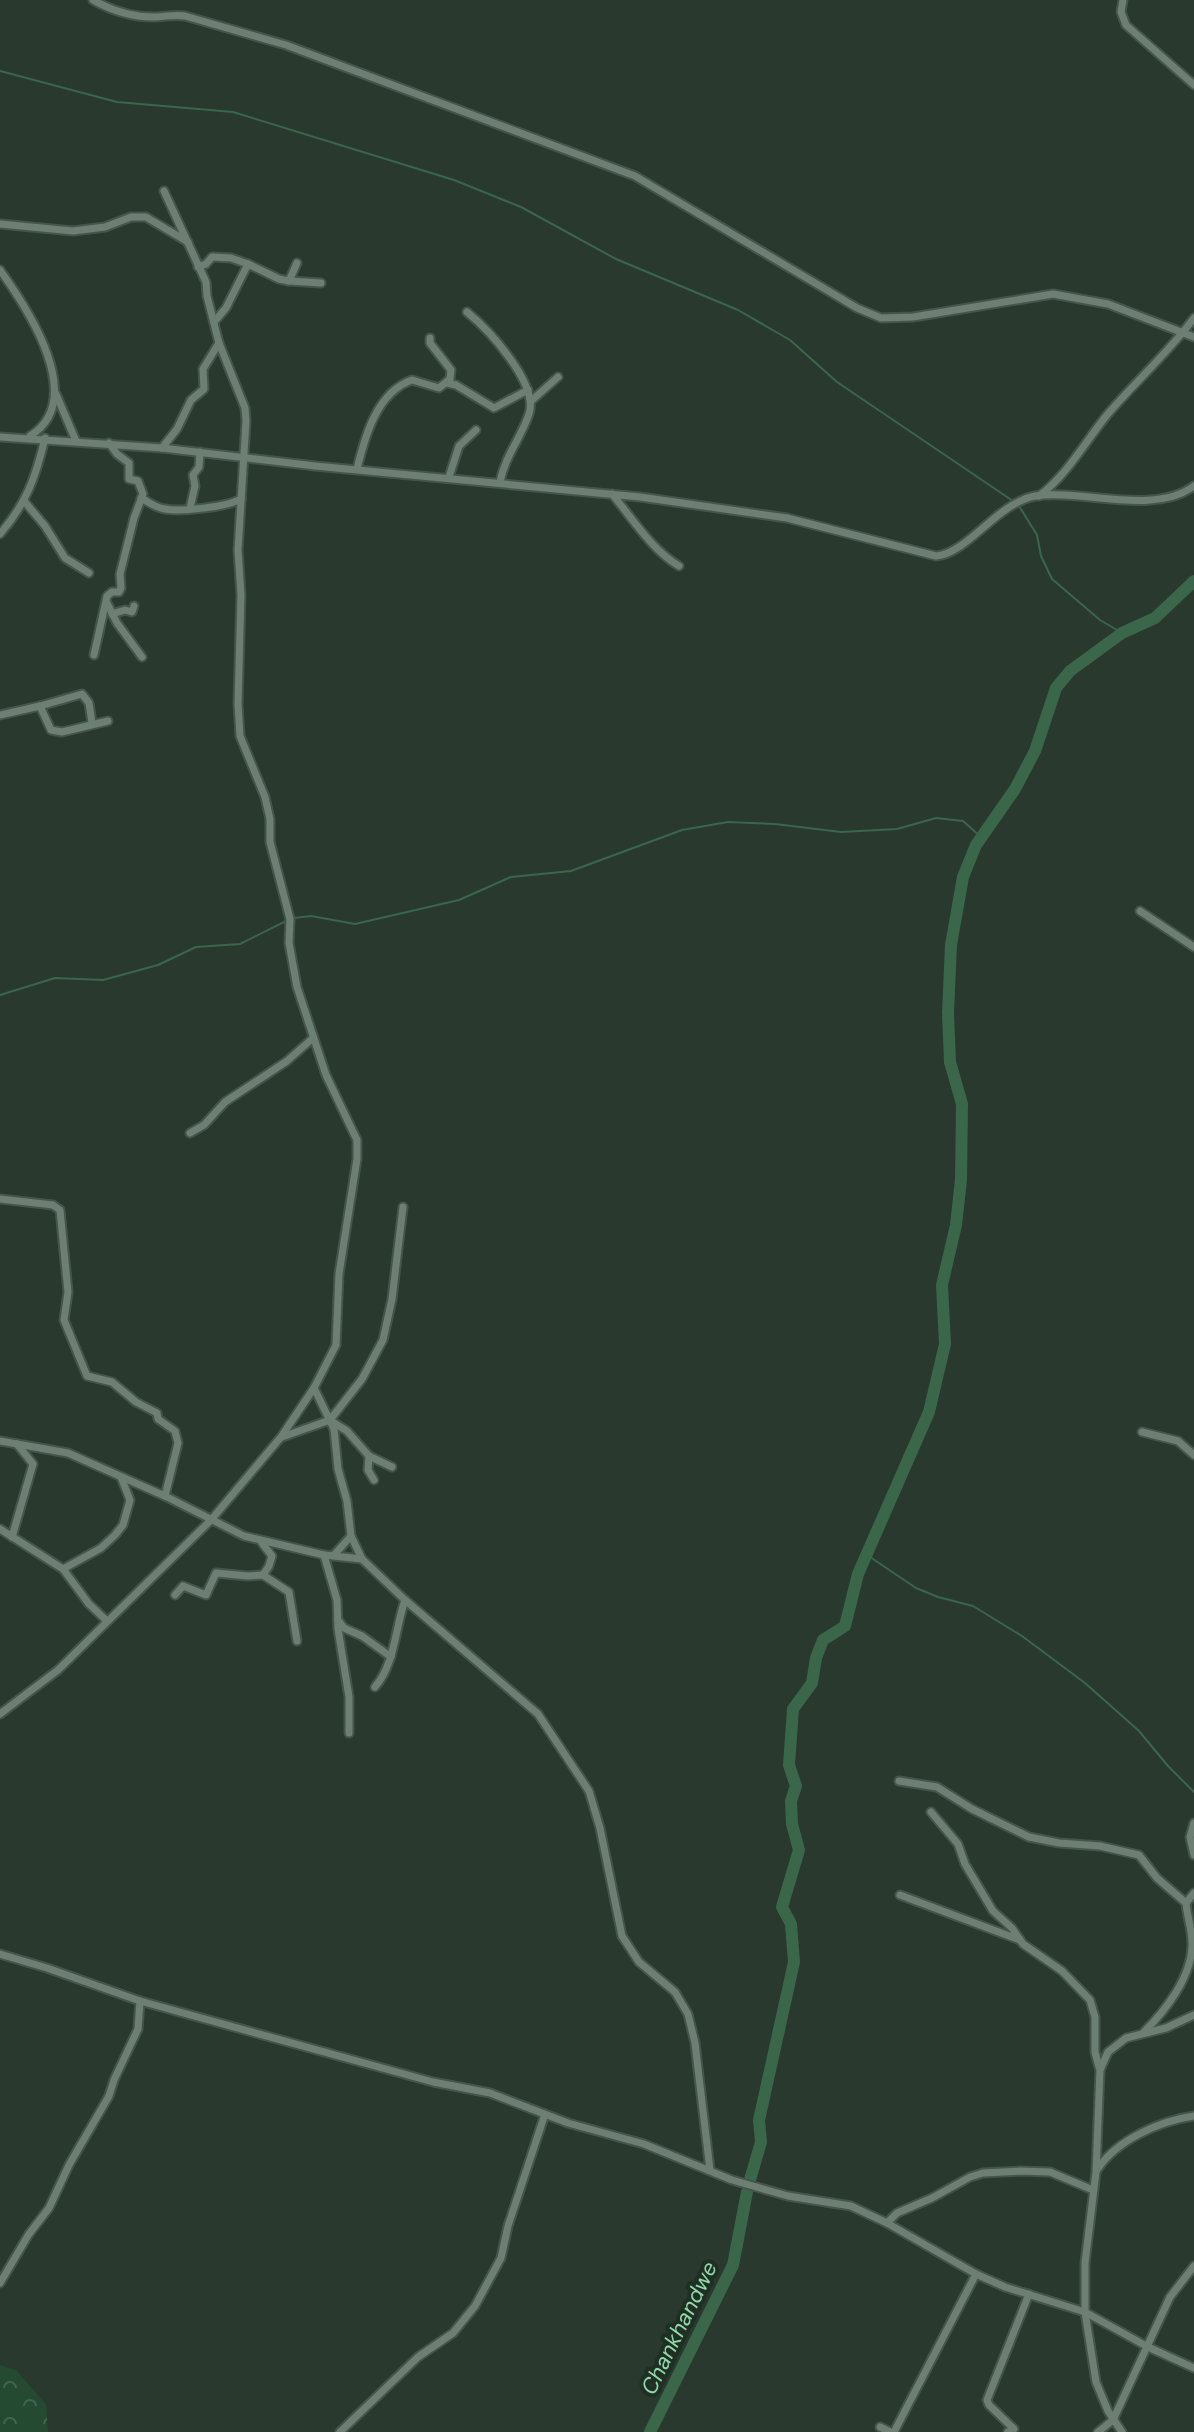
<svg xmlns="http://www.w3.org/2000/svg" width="1194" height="2432" font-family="'DM Sans',sans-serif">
	<defs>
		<pattern id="forest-crowns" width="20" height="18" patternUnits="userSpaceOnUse" patternTransform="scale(2)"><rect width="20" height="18" fill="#244a32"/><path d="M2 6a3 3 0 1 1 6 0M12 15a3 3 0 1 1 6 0" fill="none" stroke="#43644f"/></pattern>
	</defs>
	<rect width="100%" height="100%" fill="#29392e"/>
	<!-- forest -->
	<path fill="url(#forest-crowns)" d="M 0,2365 L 17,2371 L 46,2405 L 48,2432 L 0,2432 Z"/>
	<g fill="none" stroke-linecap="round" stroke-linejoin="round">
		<!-- stream -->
		<g stroke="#3a664a" stroke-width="2">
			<path d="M 0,71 L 117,102 L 233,112 L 454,180 L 521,207 L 616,259 L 738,310 L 790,340 L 837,382 L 1013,501"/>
			<path d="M 1019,506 L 1037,535 L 1041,556 L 1052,579 L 1100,620 L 1122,633"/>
			<path d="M 294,918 L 311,916 L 355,924 L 459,900 L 511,877 L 571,871 L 682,830 L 728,822 L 775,824 L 841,832 L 897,829 L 936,818 L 963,821 L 981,837"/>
			<path d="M 0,995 L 55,978 L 103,980 L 158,965 L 196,947 L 240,944 L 288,920"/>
			<path d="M 867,1555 L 916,1588 L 938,1597 L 973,1606 L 1022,1636 L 1085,1683 L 1139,1731 L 1168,1766 L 1194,1792"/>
		</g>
		<!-- river -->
		<g stroke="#3a664a" stroke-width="12">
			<path d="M 750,2180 L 761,2142 L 759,2120 L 794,1962 L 791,1924 L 782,1907 L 799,1850 L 792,1824 L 791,1801 L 796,1786 L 789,1765 L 793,1709 L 812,1683 L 816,1658 L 823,1640 L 845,1626 L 858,1574 L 929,1412 L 945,1344 L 942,1285 L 956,1225 L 961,1180 L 962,1104 L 950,1062 L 948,1013 L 951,945 L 963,877 L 976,845 L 1015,789 L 1035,751 L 1056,688 L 1070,671 L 1122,633 L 1155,618 L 1194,581"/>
			<path d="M 650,2432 L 733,2265 L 747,2192"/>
		</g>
		<defs>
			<g id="minor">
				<path d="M 93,0 C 112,11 132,17 154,17 C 165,17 173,14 185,16 L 286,45 L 635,176 L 857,308 L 881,318 L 913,317 L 1053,294 L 1108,304 L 1194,337"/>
				<path d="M 1123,0 L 1121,12 L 1126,25 L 1194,85"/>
				<path d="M 0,224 L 73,231 L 105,227 L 131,217 L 146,217 L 188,242"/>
				<path d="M 198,267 L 206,264 L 212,257 L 231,258 L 248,264"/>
				<path d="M 0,270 C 28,309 88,400 30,436"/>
				<path d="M 289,281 L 321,283"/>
				<path d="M 467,312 C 489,330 539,384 529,414 C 521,438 505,456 500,482"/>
				<path d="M 214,322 L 226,308 L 248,264 L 279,279 L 289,281 L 297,263"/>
				<path d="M 447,383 L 456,385 L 494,408 L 528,390"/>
				<path d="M 56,394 L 76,441"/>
				<path d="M 531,401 L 558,377"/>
				<path d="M 0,437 L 162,448 L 315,466 L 640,497 L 787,518 L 936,556 C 967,554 997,503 1035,496 C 1082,489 1153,516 1194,486"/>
				<path d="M 162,448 L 177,429 L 191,400 L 204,389 L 203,369 L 219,343"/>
				<path d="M 357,469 C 365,436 377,392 412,380 L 439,388 L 450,379 L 451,370 L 430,343 L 430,338"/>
				<path d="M 449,477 L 459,446 L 476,430"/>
				<path d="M 612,494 C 633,519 651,549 679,566"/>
				<path d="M 1039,496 C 1067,475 1085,442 1107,415 C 1135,382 1168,353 1194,318"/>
				<path d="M 141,498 C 149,502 156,508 165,509 C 180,512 227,507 241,499"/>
				<path d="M 24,501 L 45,526 L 65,558 L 89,573"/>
				<path d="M 190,508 L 195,486 L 193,475 L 199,467 L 200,452"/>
				<path d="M 0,534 C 26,504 36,477 45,438"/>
				<path d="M 107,603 L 117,623 L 142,657"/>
				<path d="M 112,614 L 125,610 L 132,612 L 134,606"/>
				<path d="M 94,655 L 107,596 L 112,592 L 119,592 L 121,588 L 120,574 L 134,518 L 143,494 L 138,481 L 129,479 L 129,463 L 117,454 L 109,443"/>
				<path d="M 40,706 L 82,694 L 89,703 L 92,723"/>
				<path d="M 0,715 L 40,706 L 51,730 L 62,732 L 108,721"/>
				<path d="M 1140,911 L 1194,947"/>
				<path d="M 190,1133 L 204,1125 L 225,1102 L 287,1061 L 313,1038"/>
				<path d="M 0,1199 L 53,1205 L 60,1210 L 68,1292 L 64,1320 L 87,1376 L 112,1382 L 136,1402 L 157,1413 L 158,1419 L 175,1431 L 178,1443 L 165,1496"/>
				<path d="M 314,1388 L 334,1429 L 338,1469 L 347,1501 L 351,1536 L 362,1559 L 405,1600 L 538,1714 L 589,1791 L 600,1828 L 622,1936 L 639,1962 L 675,1992 L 688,2014 L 695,2043 L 710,2170"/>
				<path d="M 331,1421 L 347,1431 L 369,1456 L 392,1467"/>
				<path d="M 1142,1432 L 1178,1441 L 1194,1455"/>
				<path d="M 282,1437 L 330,1420 L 362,1379 L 383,1340 L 392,1299 L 403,1207"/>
				<path d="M 0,1441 L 68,1453 L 167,1497 L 244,1536 L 324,1555 L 362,1559"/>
				<path d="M 369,1456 L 368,1470 L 374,1480"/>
				<path d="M 0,1529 L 63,1569 L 89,1604 L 106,1620"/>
				<path d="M 12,1537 L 33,1464 L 17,1444"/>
				<path d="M 262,1543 L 272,1556 L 269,1566 L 263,1575 L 289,1592 L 297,1641"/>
				<path d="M 324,1555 L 337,1600 L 338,1629 L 349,1697 L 349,1733"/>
				<path d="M 334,1555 L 351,1536"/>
				<path d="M 63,1569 L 101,1548 L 115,1535 L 123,1525 L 130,1500 L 121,1477"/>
				<path d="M 175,1595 L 183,1586 L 206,1595 L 216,1573 L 248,1576 L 263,1575"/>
				<path d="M 338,1620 L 344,1628 L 362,1636 L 391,1657"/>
				<path d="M 375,1687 C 395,1664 395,1629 405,1600"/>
				<path d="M 0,1714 L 58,1670 L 211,1520 L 281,1437 L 314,1388 L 336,1345 L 339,1274 L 357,1159 L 357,1140 L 326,1075 L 297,987 L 289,943 L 290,919 L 270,842 L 270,819 L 265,797 L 240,736 L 238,704 L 241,595 L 238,550 L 246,421 L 245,408 L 219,343 L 207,296 L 206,282 L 164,191"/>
				<path d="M 899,1781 L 937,1787 L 972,1809 L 1029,1837 L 1059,1843 L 1100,1846 L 1139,1855 L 1157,1878 L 1186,1903"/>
				<path d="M 931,1812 L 958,1844 L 965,1864 L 993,1911 L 1012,1928 L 1023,1944 L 1062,1971 L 1090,2000 L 1095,2017 L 1095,2052 L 1099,2067"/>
				<path d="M 1194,1823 L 1190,1837 L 1194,1855"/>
				<path d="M 900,1895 L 1020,1940"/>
				<path d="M 0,1954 L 47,1968 L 140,2001 L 433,2082 L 490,2093 L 568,2123 L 644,2144 L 732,2180 L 788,2196 L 851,2206 L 887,2223 L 976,2274 L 1005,2287 L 1085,2312 L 1148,2347 L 1194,2368"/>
				<path d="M 1144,2032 C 1165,2011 1191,1978 1192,1946 C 1193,1932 1187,1917 1186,1903 L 1194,1893"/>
				<path d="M 1097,2170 C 1116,2140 1160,2121 1194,2116"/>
				<path d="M 887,2223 L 897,2213 L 932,2198 L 970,2177 L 983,2173 L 1021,2171 L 1050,2172 L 1093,2190"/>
				<path d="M 0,2283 L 29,2234 L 49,2208 L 69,2165 L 109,2096 L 114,2080 L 138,2029 L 140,2001"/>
				<path d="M 880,2427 L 890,2432"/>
				<path d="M 340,2432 L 418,2357 L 453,2333 L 475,2306 L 501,2258 L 508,2226 L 545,2114"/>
				<path d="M 894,2432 L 976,2274"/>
				<path d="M 1008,2432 L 1014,2429 L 989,2405 L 987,2400 L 1029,2294"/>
				<path d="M 1098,2432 L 1113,2420 L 1170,2297 L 1194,2266"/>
				<path d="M 1122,2432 L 1108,2411 L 1096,2382 L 1085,2312 L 1085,2263 L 1096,2172 L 1100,2070 L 1108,2052 L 1126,2038 L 1166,2028 L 1194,2015"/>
			</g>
		</defs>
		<!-- minor casing -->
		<use href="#minor" stroke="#46544b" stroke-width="11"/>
		<!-- minor -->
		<use href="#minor" stroke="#6c7f72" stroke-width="7"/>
	</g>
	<g text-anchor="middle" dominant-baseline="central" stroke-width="8" stroke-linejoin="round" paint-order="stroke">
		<!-- water labels -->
		<g font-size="22" font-style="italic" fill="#91d8a9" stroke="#1f2f24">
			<text transform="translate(679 2328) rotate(-64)">Chankhandwe</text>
		</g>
	</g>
</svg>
